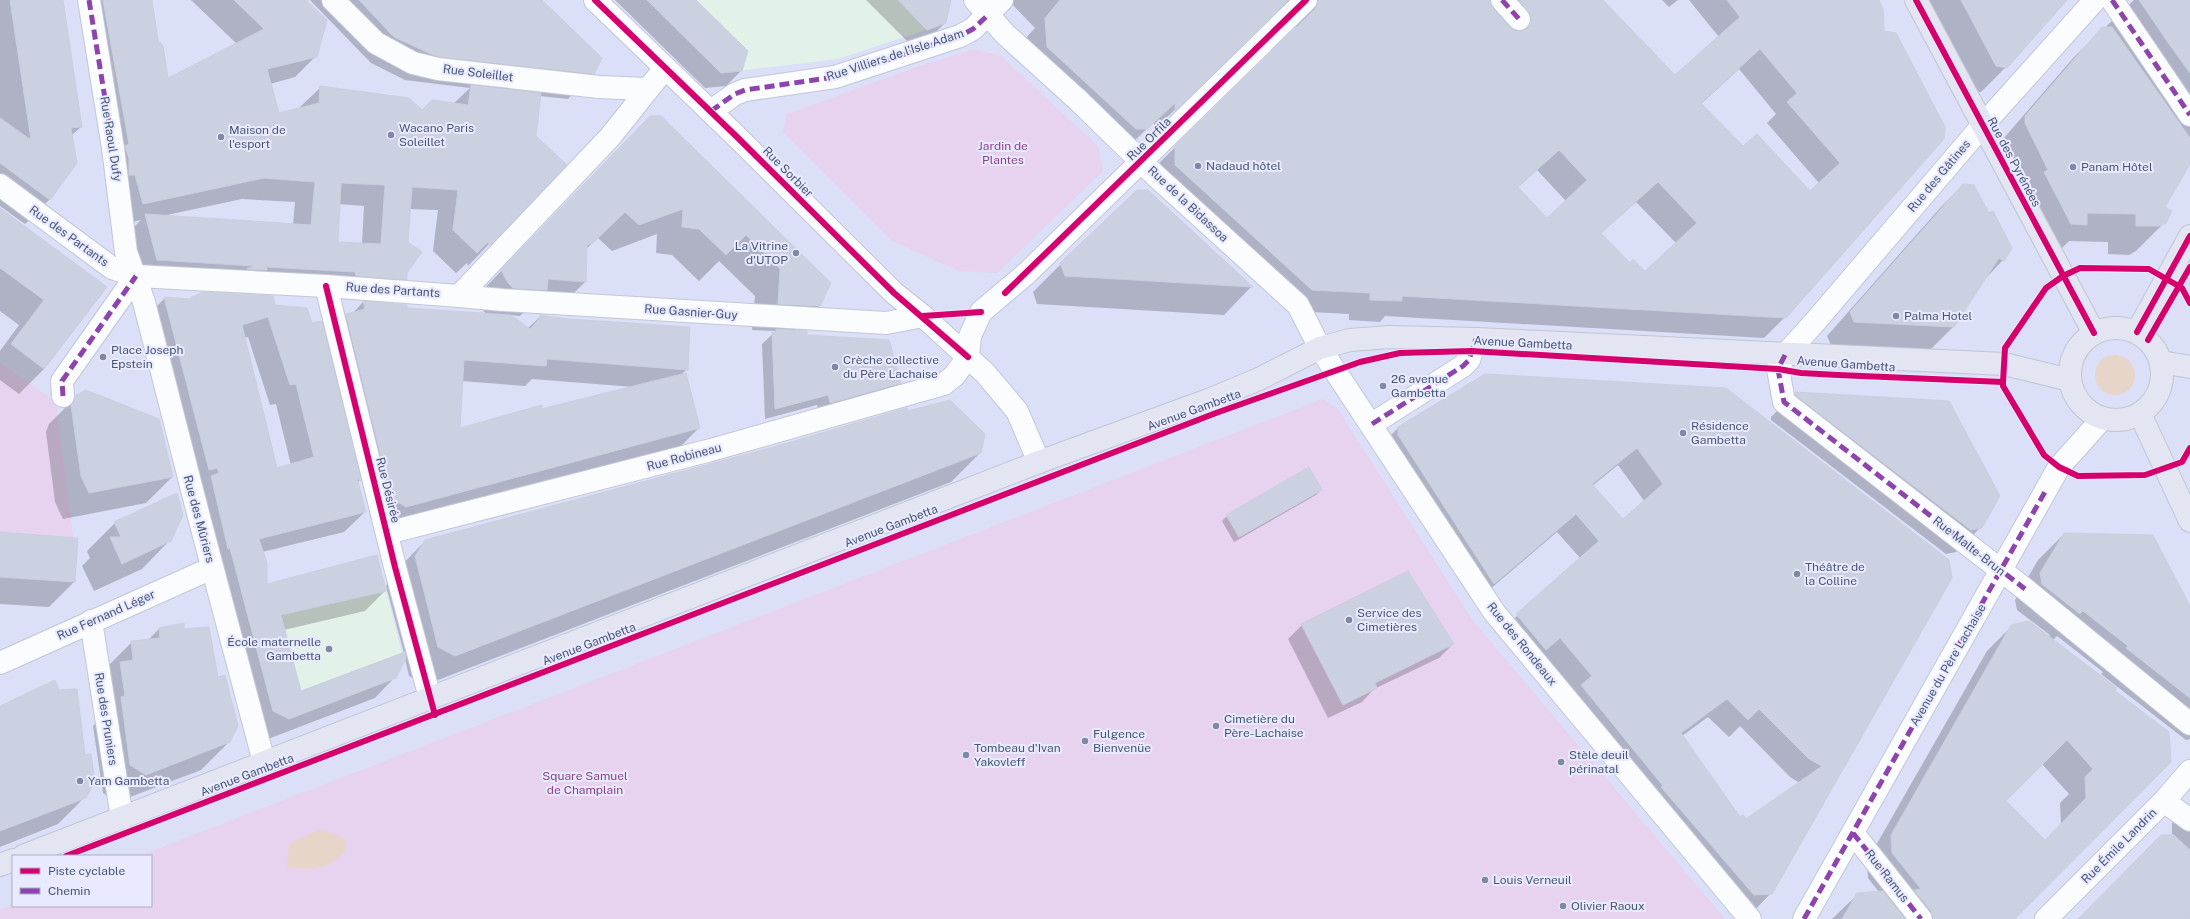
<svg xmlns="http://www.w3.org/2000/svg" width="2190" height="919" font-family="'Public Sans',sans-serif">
	<rect width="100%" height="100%" fill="#e7e9f7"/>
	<!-- residential -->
	<path fill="#dbdff7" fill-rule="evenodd" d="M 0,0 L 2190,0 L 2190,919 L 0,919 ZM 13,856 L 151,856 L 151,906 L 13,906 Z"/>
	<!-- education -->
	<g fill="#e3f2e9">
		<path d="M 647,0 L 945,0 L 950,5 L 946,23 L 838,59 L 721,73 Z"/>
		<path d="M 377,555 L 404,662 L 396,678 L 289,719 L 273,711 L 241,591 Z"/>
	</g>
	<!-- green -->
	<g fill="#e7d2f0">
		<path d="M 974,49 L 1001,56 L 1098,146 L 1103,171 L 997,273 L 959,271 L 892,241 L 783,132 L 787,114 L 920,66 Z"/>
		<path d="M 0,363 L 56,402 L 73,537 L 0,532 Z"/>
		<path d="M 1323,399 L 1337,408 L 1473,621 L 1725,919 L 0,919 L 0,910 L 13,904 L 151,906 L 151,856 L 139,856 Z"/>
	</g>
	<!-- water -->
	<g fill="#e8d5c9">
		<circle cx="2115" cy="375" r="20"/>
		<path d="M 320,829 L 345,839 L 346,849 C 330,871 312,869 287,868 L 289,844 Z"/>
	</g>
	<!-- shadow -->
	<g fill="#0003" fill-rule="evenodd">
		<path d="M 0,0 L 62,0 L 81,127 L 71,136 L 50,199 L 25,224 L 0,206 Z"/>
		<path d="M 79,0 L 151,0 L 157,40 L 168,80 L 237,44 L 191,0 L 304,0 L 316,56 L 295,77 L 270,84 L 278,114 L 299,108 L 320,88 L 422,111 L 453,104 L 470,88 L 405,80 L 371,63 L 310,0 L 541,0 L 593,73 L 568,99 L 540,96 L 535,137 L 565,165 L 468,266 L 467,263 L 456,273 L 433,251 L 438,210 L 409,209 L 406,279 L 385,300 L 136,280 L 125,236 L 141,220 L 122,224 L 109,179 ZM 242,199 L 295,202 L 293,225 L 162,216 ZM 338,204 L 364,206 L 362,244 L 337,243 Z"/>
		<path d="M 615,0 L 695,0 L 742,70 L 726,86 L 705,88 Z"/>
		<path d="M 866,0 L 943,0 L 945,23 L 929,39 L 911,45 Z"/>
		<path d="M 1008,0 L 1602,0 L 1675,77 L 1719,37 L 1689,0 L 1878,0 L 1883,31 L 1895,34 L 1785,317 L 1764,338 L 1385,316 L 1380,322 L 1349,320 L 1349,314 L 1291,311 L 1154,168 L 1295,30 L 1298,19 L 1294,12 L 1282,8 L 1275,12 L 1154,130 L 1154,122 L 1125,150 L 1115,150 L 1027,68 L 1024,40 L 1035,28 ZM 1739,69 L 1776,114 L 1767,123 L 1819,183 L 1809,192 L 1743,147 L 1701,104 ZM 1537,170 L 1566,201 L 1547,219 L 1517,188 ZM 1636,202 L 1676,243 L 1645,272 L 1630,264 L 1600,234 Z"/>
		<path d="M 1662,0 L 1678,0 L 1669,7 Z"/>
		<path d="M 1923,0 L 2061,0 L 2006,67 L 1981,92 L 1970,91 Z"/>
		<path d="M 2134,0 L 2190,0 L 2190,162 L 2164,208 L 2165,222 L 2136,251 L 2129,255 L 2108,254 L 2108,242 L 2069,241 L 2057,253 L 1997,146 L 2074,57 Z"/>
		<path d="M 650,117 L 819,306 L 794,331 L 900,383 L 889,394 L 820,413 L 817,405 L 765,419 L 762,344 L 776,331 L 752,330 L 755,296 L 719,261 L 699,281 L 672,255 L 656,253 L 657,234 L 612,251 L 598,238 L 586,249 L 585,282 L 559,308 L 530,306 L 520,316 L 510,315 L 528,328 L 541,316 L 568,320 L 687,369 L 680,376 L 699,428 L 679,448 L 385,526 L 371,518 L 326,335 L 346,315 L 352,314 L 363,302 L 406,309 L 487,315 L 482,309 L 476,297 ZM 532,379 L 634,387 L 459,429 L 462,381 L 525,386 Z"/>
		<path d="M 1963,185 L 2003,260 L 1983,281 L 1953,327 L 1930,350 L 1831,345 L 1827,336 L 1940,208 Z"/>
		<path d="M 1147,191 L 1251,287 L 1224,315 L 1037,304 L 1033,292 L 1061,264 Z"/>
		<path d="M 0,210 L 106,288 L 44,369 L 19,394 L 0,380 L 0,351 L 19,325 L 0,311 Z"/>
		<path d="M 165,298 L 274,305 L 311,324 L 321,322 L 360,480 L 357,483 L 365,512 L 344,532 L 262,552 L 266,585 L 385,591 L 365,611 L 284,630 L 300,693 L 404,653 L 386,586 L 396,571 L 425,541 L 835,431 L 906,409 L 907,412 L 981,452 L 951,482 L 425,685 L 409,676 L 405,659 L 395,677 L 375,698 L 268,739 L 145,318 ZM 248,337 L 270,405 L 276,404 L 291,465 L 277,469 L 244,338 Z"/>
		<path d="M 1486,375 L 1951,578 L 1771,893 L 1753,912 L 1498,633 L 1581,559 L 1557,532 L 1475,602 L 1380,446 L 1398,428 ZM 1618,465 L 1645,502 L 1623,520 L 1592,486 ZM 1708,717 L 1729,737 L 1740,726 L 1790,777 L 1800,783 L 1746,820 L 1739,818 L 1682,736 Z"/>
		<path d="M 1795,393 L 1981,527 L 1956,552 L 1946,554 L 1771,420 L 1771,417 Z"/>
		<path d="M 76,397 L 172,477 L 146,503 L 63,519 L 55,502 L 46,432 L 49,424 Z"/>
		<path d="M 1321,490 L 1316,495 L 1234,542 L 1222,521 L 1227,516 Z"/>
		<path d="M 115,523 L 170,540 L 142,569 L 94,591 L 82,566 L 90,558 L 87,551 Z"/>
		<path d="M 0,533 L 74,582 L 49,607 L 0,604 Z"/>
		<path d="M 2064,534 L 2190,608 L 2190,739 L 2186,740 L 2101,674 L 2103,672 L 2057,636 L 2053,640 L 2113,691 L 2168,733 L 2014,919 L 1832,919 L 1858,894 L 1879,892 L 1868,878 L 1867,861 L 1987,651 L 2012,626 L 2048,637 L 2050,635 L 2017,610 L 2015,600 L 2038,560 ZM 2042,764 L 2069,794 L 2060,803 L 2061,824 L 2045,841 L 2004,801 Z"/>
		<path d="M 1302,625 L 1453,644 L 1439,658 L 1374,689 L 1362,702 L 1328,718 L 1288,639 Z"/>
		<path d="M 159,629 L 183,630 L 229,742 L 201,770 L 117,802 L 103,793 L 93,726 L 97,722 L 104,670 L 132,642 L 148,640 Z"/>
		<path d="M 0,707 L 85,797 L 58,824 L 0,847 Z"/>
		<path d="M 2190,806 L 2190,919 L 2079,919 L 2175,836 L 2172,834 L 2172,823 Z"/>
	</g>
	<!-- building -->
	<g fill="#ccd1e1" stroke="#c9cfe0" fill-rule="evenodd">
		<path d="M 10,0 L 63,0 L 82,127 L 71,128 L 77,163 L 50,200 L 0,163 L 0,118 L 31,140 Z"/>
		<path d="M 103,0 L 152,0 L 158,40 L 163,46 L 168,78 L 264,29 L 234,0 L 306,0 L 327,20 L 317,57 L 267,69 L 279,113 L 319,103 L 320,86 L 409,98 L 422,110 L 432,100 L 468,105 L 471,85 L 541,93 L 536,136 L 567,165 L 490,246 L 488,242 L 477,253 L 453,230 L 458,190 L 412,187 L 408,242 L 422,252 L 407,273 L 407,280 L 356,276 L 355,272 L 266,267 L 267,270 L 247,269 L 254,266 L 157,260 L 145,214 L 311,225 L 315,182 L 264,178 L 143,204 L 135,175 L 129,175 L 129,158 L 125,146 L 129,144 ZM 341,183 L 385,185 L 381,244 L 338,242 Z"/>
		<path d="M 359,0 L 542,0 L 602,58 L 594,74 L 440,57 L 431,54 L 394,37 Z"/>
		<path d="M 647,0 L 696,0 L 748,51 L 742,71 L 721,73 Z"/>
		<path d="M 898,0 L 951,0 L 946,23 L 927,30 Z"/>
		<path d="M 1060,0 L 1288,0 L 1175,111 L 1175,103 L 1147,129 L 1136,129 L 1047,47 L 1045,18 Z"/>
		<path d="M 1318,0 L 1490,0 L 1493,8 L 1510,27 L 1515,31 L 1521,31 L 1528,28 L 1531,17 L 1519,0 L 1603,0 L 1675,75 L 1740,17 L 1727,0 L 1879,0 L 1883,9 L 1884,31 L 1896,33 L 1945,127 L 1944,139 L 1786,318 L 1402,296 L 1402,301 L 1370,300 L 1370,293 L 1312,290 L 1175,165 L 1175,146 L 1315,9 ZM 1760,49 L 1797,93 L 1787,102 L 1840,163 L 1810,191 L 1757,134 L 1743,146 L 1701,103 ZM 1559,150 L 1587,180 L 1547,218 L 1518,187 ZM 1658,182 L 1697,223 L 1645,271 L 1633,259 L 1630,263 L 1601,233 Z"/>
		<path d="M 1961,0 L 2067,0 L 2007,68 L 1996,66 Z"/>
		<path d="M 2139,0 L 2190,0 L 2190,73 L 2169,44 Z"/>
		<path d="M 2102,27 L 2112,27 L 2190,138 L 2190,164 L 2165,207 L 2172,211 L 2166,223 L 2159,226 L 2136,226 L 2136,214 L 2087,213 L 2087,225 L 2071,224 L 2044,172 L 2048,170 L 2025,123 L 2025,116 Z"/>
		<path d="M 650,116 L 661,116 L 831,283 L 820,306 L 778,304 L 780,269 L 746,235 L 726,255 L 699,229 L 682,227 L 683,209 L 639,225 L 625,212 L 593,243 L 587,245 L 586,282 L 548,279 L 547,290 L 513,288 L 508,283 L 501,270 Z"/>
		<path d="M 1963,184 L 1974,185 L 1989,213 L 1993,211 L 2012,248 L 2004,261 L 1999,258 L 1954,327 L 1854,322 L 1850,312 Z"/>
		<path d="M 1137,190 L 1148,190 L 1253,287 L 1065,276 L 1060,263 Z"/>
		<path d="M 0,208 L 107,287 L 44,369 L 11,344 L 44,300 L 0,268 Z"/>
		<path d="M 202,292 L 273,296 L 275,305 L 307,308 L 312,323 L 322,321 L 361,481 L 357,478 L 366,512 L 259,539 L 267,563 L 267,584 L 377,555 L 386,591 L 281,615 L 301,691 L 405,652 L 406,658 L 396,678 L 289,719 L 273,711 L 230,548 L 228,549 L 211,476 L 219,473 L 217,468 L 209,470 L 164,297 L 189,299 ZM 268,317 L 290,385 L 296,384 L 314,457 L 277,468 L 242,325 Z"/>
		<path d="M 363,301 L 407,305 L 407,308 L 511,315 L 530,329 L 542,316 L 540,315 L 568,319 L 690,327 L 688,370 L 547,359 L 546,366 L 464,360 L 460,428 L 542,405 L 541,409 L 686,373 L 700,428 L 406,507 L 391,498 L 346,314 L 365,309 Z"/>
		<path d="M 776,329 L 808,331 L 806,335 L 889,340 L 901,383 L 830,403 L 828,395 L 775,409 L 772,332 L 776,333 Z"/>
		<path d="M 1485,374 L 1726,388 L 1949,560 L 1952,578 L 1772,894 L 1754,895 L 1661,787 L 1663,786 L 1581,685 L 1592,676 L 1560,638 L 1546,650 L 1516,614 L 1599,541 L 1576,514 L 1494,584 L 1398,435 L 1398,427 ZM 1637,448 L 1663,484 L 1623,519 L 1592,484 ZM 1727,699 L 1748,720 L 1759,709 L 1809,759 L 1822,766 L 1746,819 L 1743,815 L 1740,817 L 1681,733 Z"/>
		<path d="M 86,390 L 159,419 L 173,477 L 89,493 L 81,476 L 71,405 L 75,396 Z"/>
		<path d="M 1795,392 L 1949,401 L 2000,496 L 1982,528 L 1971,530 L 1795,395 Z"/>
		<path d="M 950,400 L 985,434 L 981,453 L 455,656 L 438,647 L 415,556 L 425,540 L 777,446 L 907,408 L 908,411 Z"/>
		<path d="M 1309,467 L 1322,490 L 1239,537 L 1226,515 Z"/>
		<path d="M 177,493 L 183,515 L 171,541 L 122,564 L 110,537 L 121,537 L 114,522 Z"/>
		<path d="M 0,532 L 78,538 L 75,582 L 0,577 Z"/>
		<path d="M 2064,533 L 2153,535 L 2190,606 L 2190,698 L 2126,648 L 2128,646 L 2083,611 L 2080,614 L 2042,584 L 2040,573 Z"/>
		<path d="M 1408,571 L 1454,644 L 1375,683 L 1377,688 L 1343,705 L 1301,624 Z"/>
		<path d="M 2029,621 L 2117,688 L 2115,691 L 2169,732 L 2171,762 L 2015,919 L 1933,919 L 1931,911 L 1914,890 L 1921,889 L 1892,853 L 1891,835 L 2011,625 ZM 2067,740 L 2093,769 L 2085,777 L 2086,798 L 2045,840 L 2006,801 Z"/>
		<path d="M 184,623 L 184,629 L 209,627 L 218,677 L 225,675 L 238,726 L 230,742 L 146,775 L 130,765 L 121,697 L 125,696 L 120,662 L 133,660 L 131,641 L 160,638 L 159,628 Z"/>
		<path d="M 55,680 L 59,690 L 77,689 L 85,755 L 91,754 L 95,782 L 86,798 L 0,831 L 0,706 Z"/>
		<path d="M 2161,835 L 2174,835 L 2190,850 L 2190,919 L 2078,919 Z"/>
		<path d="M 1883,891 L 1905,919 L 1842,919 L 1857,893 Z"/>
	</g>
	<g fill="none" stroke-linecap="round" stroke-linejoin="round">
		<defs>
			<g id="minor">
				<path d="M 89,0 L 113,148 L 126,252 L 144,302 L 199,517 L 264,762"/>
				<path d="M 333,0 L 376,43 L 413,63 L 438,69 L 599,87 L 647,89"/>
				<path d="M 595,0 L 736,136 L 894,293 L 923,316 L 985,373 L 1017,411 L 1039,462"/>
				<path d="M 975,0 L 1005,34 L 1079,101 L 1156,176 L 1298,305 L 1320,348 L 1494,612 L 1750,919"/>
				<path d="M 1502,0 L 1519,19"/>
				<path d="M 2095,0 L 1982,126 L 1814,323 L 1785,355 L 1778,369 L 1784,402 L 2025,589 L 2190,724"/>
				<path d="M 2112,0 L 2190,115"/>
				<path d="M 711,111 L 735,94 L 745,90 L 835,77 L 960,36 L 973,29 L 1002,0"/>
				<path d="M 0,185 L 112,268 L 136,276 L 326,286 L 459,296 L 610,137 L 665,68"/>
				<path d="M 326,286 L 395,567 L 430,698"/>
				<path d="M 459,296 L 503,300 L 886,323 L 923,316"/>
				<path d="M 968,357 L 970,336 L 981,312 L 1027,273 L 1306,0"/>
				<path d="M 63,396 L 62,381 L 136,276"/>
				<path d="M 1372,424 L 1463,366 L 1469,360 L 1476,339"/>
				<path d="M 387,533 L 711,450 L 944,384 L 954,376 L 968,357"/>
				<path d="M 91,621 L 122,818"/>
				<path d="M 0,663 L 212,568"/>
				<path d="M 2164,801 L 2190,820"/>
				<path d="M 1853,833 L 1921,919"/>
				<path d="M 1804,919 L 2059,467 L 2102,419"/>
				<path d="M 2046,919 L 2164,801 L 2190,771"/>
			</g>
			<g id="major">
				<path d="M 1916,0 L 2094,333"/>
				<circle cx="2116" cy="374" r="46"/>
				<path d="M 2137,332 L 2190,236"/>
				<path d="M 2161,362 L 2190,367"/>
				<path d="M 2140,414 L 2190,521"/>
				<path d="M 23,856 L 1039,462 L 1211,399 L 1259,379 L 1320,348 L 1350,340 L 1389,337 L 1476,339 L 2004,364 L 2070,380"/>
				<path d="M 0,865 L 13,860"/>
			</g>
		</defs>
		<!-- minor casing -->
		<use href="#minor" stroke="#c3c7d6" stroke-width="24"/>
		<!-- major casing -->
		<use href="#major" stroke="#c0c5d3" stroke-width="24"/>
		<!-- minor -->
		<use href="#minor" stroke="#fbfcfe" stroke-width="22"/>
		<!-- major -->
		<use href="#major" stroke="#e4e5f2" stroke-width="22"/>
		<!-- quiet -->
		<g stroke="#8e44ad" stroke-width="5" stroke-dasharray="10 5" stroke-linecap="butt">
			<path d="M 89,0 L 113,148"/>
			<path d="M 1502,0 L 1519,19"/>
			<path d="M 2112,0 L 2190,115"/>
			<path d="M 711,111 L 735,94 L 745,90 L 835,77 L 960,36 L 973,29 L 989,14"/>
			<path d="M 1785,355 L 1778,369 L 1784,402 L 2025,589"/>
			<path d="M 63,396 L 62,381 L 136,276"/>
			<path d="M 1372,424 L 1463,366 L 1469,360 L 1476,339"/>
			<path d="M 1853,833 L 1921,919"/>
			<path d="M 1804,919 L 2046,490"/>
		</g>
		<defs>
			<g id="cycleway">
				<path d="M 595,0 L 736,136 L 894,293 L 968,357"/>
				<path d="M 1916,0 L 2094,333"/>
				<path d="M 326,286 L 395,567 L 435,715"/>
				<path d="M 1005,293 L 1306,0"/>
				<path d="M 2190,303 L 2182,288 L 2149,269 L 2080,268 L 2063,276 L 2046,288 L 2005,348 L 2003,382 L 2003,386 L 2044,455 L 2059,467 L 2078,476 L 2145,475 L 2182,462 L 2190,448"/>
				<path d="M 923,316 L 981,312"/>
				<path d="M 2137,332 L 2190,236"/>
				<path d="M 2148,340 L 2190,267"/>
				<path d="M 66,856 L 1216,413 L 1360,362 L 1400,353 L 1471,351 L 1778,369 L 1801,373 L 1838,375 L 2003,382"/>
			</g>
		</defs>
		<!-- cycleway casing -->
		<use href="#cycleway" stroke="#e9eaff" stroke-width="8"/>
		<!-- cycleway -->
		<use href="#cycleway" stroke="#d6006c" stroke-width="6"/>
	</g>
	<!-- markers -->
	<g fill="#7f89a3" stroke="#e9eaff" stroke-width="1.5">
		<circle cx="391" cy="135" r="4"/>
		<circle cx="221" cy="137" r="4"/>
		<circle cx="1198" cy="166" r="4"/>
		<circle cx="2073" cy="167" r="4"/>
		<circle cx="796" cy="253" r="4"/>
		<circle cx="1896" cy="316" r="4"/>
		<circle cx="103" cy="357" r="4"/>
		<circle cx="835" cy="367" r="4"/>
		<circle cx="1383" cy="386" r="4"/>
		<circle cx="1683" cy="433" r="4"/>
		<circle cx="1797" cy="574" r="4"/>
		<circle cx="1349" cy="620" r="4"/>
		<circle cx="329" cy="649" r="4"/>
		<circle cx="1216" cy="726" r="4"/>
		<circle cx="1085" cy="741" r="4"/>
		<circle cx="966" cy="755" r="4"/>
		<circle cx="1561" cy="762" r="4"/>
		<circle cx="80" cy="781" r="4"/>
		<circle cx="1485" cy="880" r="4"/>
		<circle cx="1563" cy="906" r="4"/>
	</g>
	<g text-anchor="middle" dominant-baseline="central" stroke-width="4" stroke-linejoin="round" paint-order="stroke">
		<!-- street labels -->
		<g font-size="12" fill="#475676" stroke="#e9eaff">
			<text transform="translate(895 55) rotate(-18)">Rue Villiers de l'Isle Adam</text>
			<text transform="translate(478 73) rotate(7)">Rue Soleillet</text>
			<text transform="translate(111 139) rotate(81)">Rue Raoul Dufy</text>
			<text transform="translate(1149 139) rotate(-44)">Rue Orfila</text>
			<text transform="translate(2014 162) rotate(62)">Rue des Pyrénées</text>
			<text transform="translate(788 172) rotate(45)">Rue Sorbier</text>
			<text transform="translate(1939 176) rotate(-50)">Rue des Gâtines</text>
			<text transform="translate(1188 204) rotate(43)">Rue de la Bidassoa</text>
			<text transform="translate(69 236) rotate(36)">Rue des Partants</text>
			<text transform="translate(393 290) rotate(4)">Rue des Partants</text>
			<text transform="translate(691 312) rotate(4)">Rue Gasnier-Guy</text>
			<text transform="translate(1523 343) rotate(3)">Avenue Gambetta</text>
			<text transform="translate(1846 364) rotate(4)">Avenue Gambetta</text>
			<text transform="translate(1194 410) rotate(-20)">Avenue Gambetta</text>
			<text transform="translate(684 457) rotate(-15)">Rue Robineau</text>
			<text transform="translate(388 490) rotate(76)">Rue Désirée</text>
			<text transform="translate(199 519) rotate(75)">Rue des Mûriers</text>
			<text transform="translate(891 526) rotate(-21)">Avenue Gambetta</text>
			<text transform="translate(1969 546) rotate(38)">Rue Malte-Brun</text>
			<text transform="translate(106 615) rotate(-24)">Rue Fernand Léger</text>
			<text transform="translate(589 644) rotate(-21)">Avenue Gambetta</text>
			<text transform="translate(1522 644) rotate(51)">Rue des Rondeaux</text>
			<text transform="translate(1948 665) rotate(-60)">Avenue du Père Lachaise</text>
			<text transform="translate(106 719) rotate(81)">Rue des Pruniers</text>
			<text transform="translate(247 775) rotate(-21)">Avenue Gambetta</text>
			<text transform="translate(2119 846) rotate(-45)">Rue Émile Landrin</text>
			<text transform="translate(1887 876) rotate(52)">Rue Ramus</text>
		</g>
		<!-- poi labels -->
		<g font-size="12" fill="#475676" stroke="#e9eaff" text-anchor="start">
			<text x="399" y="128">Wacano Paris<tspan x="399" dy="14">Soleillet</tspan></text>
			<text x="229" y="130">Maison de<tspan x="229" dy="14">l'esport</tspan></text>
			<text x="1206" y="166">Nadaud hôtel</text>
			<text x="2081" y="167">Panam Hôtel</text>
			<text x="788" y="246" text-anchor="end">La Vitrine<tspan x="788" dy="14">d'UTOP</tspan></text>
			<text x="1904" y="316">Palma Hotel</text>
			<text x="111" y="350">Place Joseph<tspan x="111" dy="14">Epstein</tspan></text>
			<text x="843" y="360">Crèche collective<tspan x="843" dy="14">du Père Lachaise</tspan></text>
			<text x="1391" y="379">26 avenue<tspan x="1391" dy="14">Gambetta</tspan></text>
			<text x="1691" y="426">Résidence<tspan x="1691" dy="14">Gambetta</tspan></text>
			<text x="1805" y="567">Théâtre de<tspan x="1805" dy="14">la Colline</tspan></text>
			<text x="1357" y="613">Service des<tspan x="1357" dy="14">Cimetières</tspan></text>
			<text x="321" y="642" text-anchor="end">École maternelle<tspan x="321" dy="14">Gambetta</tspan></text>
			<text x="1224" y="719">Cimetière du<tspan x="1224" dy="14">Père-Lachaise</tspan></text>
			<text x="1093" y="734">Fulgence<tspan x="1093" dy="14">Bienvenüe</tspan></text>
			<text x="974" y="748">Tombeau d'Ivan<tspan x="974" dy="14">Yakovleff</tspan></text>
			<text x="1569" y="755">Stèle deuil<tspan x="1569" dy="14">périnatal</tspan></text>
			<text x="88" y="781">Yam Gambetta</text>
			<text x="1493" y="880">Louis Verneuil</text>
			<text x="1571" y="906">Olivier Raoux</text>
		</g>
		<!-- park labels -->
		<g font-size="12" fill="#894387" stroke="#e9eaff">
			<text x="1003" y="146">Jardin de<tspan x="1003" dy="14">Plantes</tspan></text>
			<text x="585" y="776">Square Samuel<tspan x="585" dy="14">de Champlain</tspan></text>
		</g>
	</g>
	<!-- legend -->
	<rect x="12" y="855" width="140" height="52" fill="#e9eaff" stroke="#a8afc8"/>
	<rect x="20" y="868" width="20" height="6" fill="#d6006c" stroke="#a8afc8"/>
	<text x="48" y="875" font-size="12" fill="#475676">Piste cyclable</text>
	<rect x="20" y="888" width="20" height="6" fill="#8e44ad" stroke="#a8afc8"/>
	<text x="48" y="895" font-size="12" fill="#475676">Chemin</text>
</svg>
